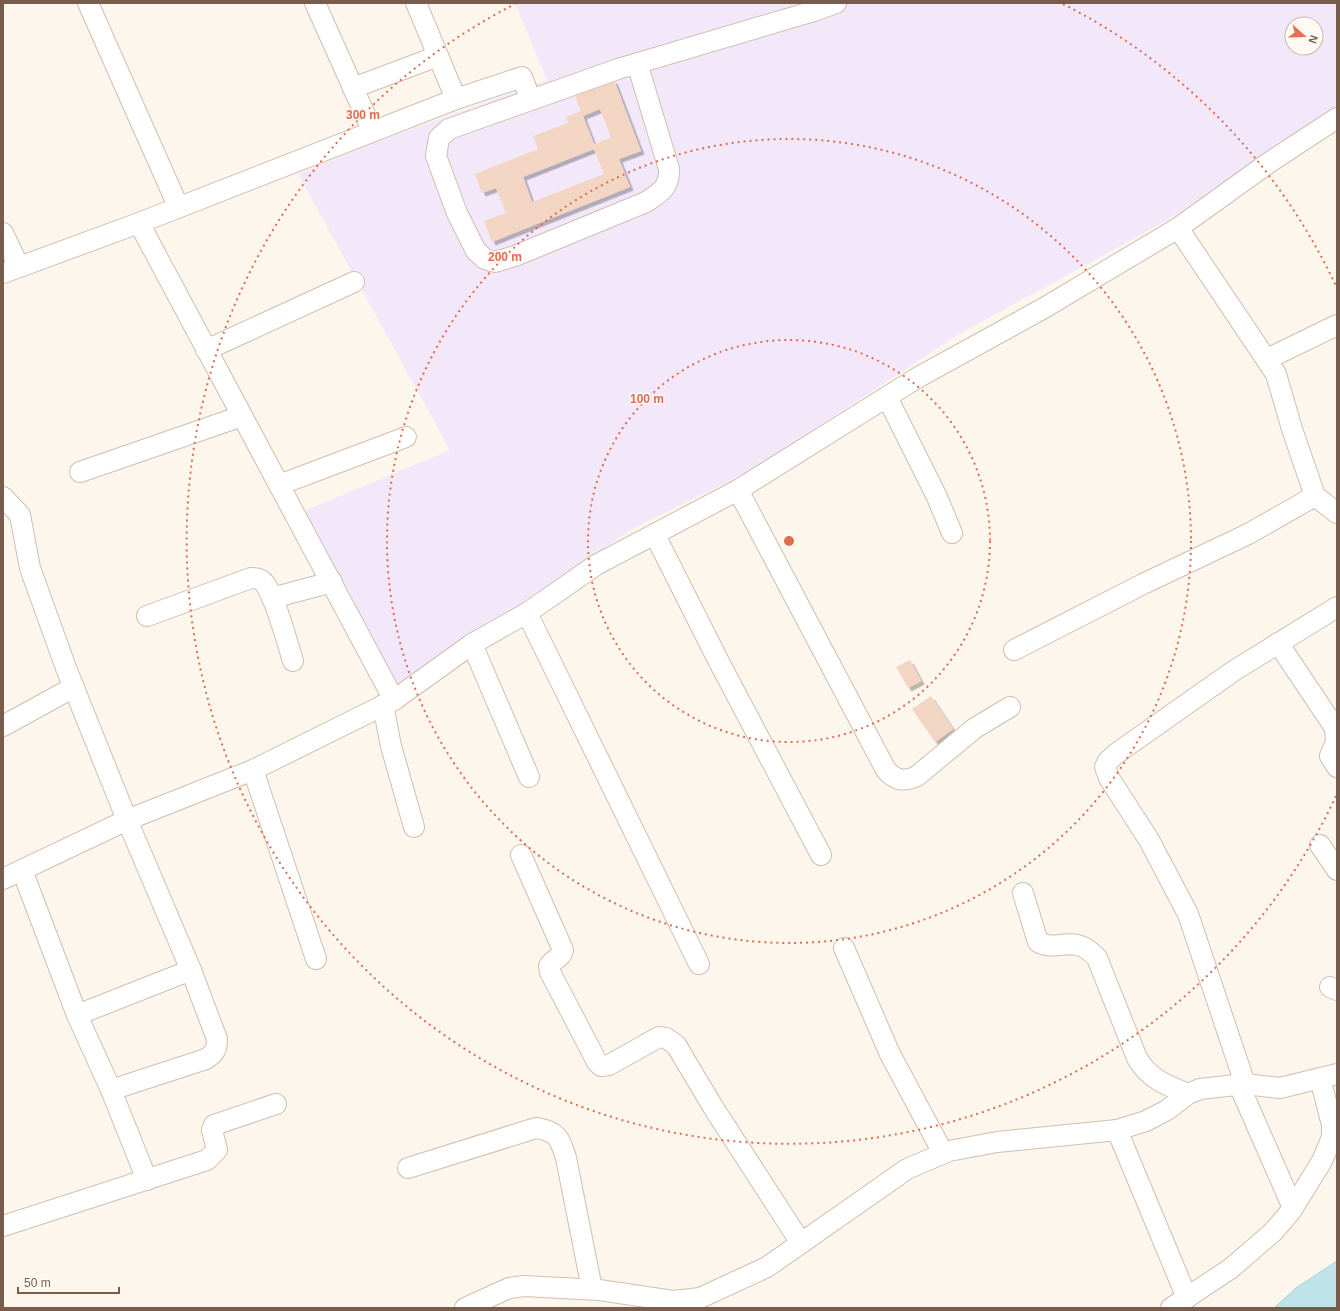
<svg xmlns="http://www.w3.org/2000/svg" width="1340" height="1311" font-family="Arial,sans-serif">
	<defs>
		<filter id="shadow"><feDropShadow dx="3.5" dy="3.5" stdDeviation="0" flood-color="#0004"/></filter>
	</defs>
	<rect width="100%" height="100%" fill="#fdf6ec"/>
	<!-- education -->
	<path fill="#f3e8fa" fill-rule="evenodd" d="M 515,3 L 1337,3 L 1337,107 L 1166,221 L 959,334 L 752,470 L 634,528 L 397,686 L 304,511 L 450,450 L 298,174 L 368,145 L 547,80 ZM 1292,24 L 1316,24 L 1316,48 L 1292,48 Z"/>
	<!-- water -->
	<path fill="#bfe3e8" stroke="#a5d3da" d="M 1337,1261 L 1337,1308 L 1274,1308 L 1296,1288 Z"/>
	<!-- building -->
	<g fill="#f3d5c3" fill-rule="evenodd" filter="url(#shadow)">
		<path d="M 614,80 L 641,151 L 619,159 L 630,187 L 492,242 L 484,221 L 506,213 L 496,188 L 482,193 L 475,174 L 538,149 L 533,136 L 568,123 L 566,117 L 581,111 L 575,96 ZM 600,109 L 611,138 L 594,144 L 583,116 ZM 594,149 L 604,174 L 532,202 L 523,177 Z"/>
		<path d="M 910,660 L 921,681 L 908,688 L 896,667 Z"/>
		<path d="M 931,696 L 953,729 L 935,742 L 912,709 Z"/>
	</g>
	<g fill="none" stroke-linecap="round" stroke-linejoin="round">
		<defs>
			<g id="minor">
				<path d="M 88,3 L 178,206"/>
				<path d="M 315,3 L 372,130"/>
				<path d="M 416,3 L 456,99"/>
				<path d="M 637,63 L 669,169 C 670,187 660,193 646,202 L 515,256 L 495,262 L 485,259 L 476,251 L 457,213 L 436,156 L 439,138 L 449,129 L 618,69 L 814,11 L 836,3"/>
				<path d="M 353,88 L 438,56"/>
				<path d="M 139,223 L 394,700"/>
				<path d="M 1178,228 L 1276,374 L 1292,429 L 1315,496 L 1337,513"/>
				<path d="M 3,233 L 19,267"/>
				<path d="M 3,273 L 139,223 L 456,99 L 522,77 L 530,98"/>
				<path d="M 206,350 L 354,282"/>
				<path d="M 1267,359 L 1337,325"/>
				<path d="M 887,397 L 937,497 L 952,533"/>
				<path d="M 80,472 L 242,416"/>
				<path d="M 279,485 L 406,437"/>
				<path d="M 738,490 L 886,770 C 896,781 904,782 917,776 L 975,728 L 1010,707"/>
				<path d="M 3,497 L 20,515 L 30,568 L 66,668 L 127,820 L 191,970 L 217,1039 C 217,1049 215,1053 206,1059 L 111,1090"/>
				<path d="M 655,535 L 718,660 L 821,855"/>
				<path d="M 272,598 L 332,582"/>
				<path d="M 527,613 L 699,964"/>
				<path d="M 147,616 L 251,578 C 256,578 262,579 265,584 C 276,599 287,642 293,661"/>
				<path d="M 1278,643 L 1335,728 L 1337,726"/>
				<path d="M 472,644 L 529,777"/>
				<path d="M 1014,650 L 1143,584 L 1248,534 L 1315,496"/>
				<path d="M 383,705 L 391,746 L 414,827"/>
				<path d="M 3,726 L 74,687"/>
				<path d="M 1335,728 L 1336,742 L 1330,756 L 1337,767"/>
				<path d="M 253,770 L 316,959"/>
				<path d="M 1320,845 L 1337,870"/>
				<path d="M 521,855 L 563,950 C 562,958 553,959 549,966 L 550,972 L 597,1062 L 601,1066 L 609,1065 L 659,1037 L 666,1038 L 676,1045 L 713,1107 L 801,1243"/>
				<path d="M 22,870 L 77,1015 L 111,1090 L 147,1180"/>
				<path d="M 3,879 L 127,820 L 253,770 L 394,700 L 472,644 L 527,613 L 596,565 L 738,490 L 917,378 L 1044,308 L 1178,228 L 1267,164 L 1337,118"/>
				<path d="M 1023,893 L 1038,942 C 1058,953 1074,932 1097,958 L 1137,1058 C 1149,1079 1166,1085 1188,1094"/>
				<path d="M 844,948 L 890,1054 L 943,1153"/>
				<path d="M 1330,987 L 1337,990"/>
				<path d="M 77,1015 L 191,970"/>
				<path d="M 1245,1084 L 1188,914 L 1149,840 L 1109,778 L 1105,767 L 1108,761 L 1117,753 L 1235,670 L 1337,607"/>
				<path d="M 1239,1085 L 1293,1208"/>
				<path d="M 1117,1130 L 1187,1298"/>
				<path d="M 408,1168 L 536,1128 C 558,1131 560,1139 566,1158 L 592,1289"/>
				<path d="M 3,1226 L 207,1160 L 217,1150 L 212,1130 L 214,1125 L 276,1104"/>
				<path d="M 465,1308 L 509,1288 L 524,1286 L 599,1290 L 673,1301 L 700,1298 L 767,1267 L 907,1169 L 949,1151 L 997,1142 L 1117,1130 L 1146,1121 L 1167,1110 L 1188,1094 L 1200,1089 L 1245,1084 L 1280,1088 L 1337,1074"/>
				<path d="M 1171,1308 L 1230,1269 L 1273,1232 L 1291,1211 L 1322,1161 L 1332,1137 L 1332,1125 L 1320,1078"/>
			</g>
		</defs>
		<!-- minor casing -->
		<use href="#minor" stroke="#d1beb0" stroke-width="22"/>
		<!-- minor -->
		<use href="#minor" stroke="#fff" stroke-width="20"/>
	</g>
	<!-- distance rings -->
	<g fill="none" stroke="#dc6d51" stroke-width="2" stroke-dasharray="2 4">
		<circle cx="789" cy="541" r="201"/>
		<circle cx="789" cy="541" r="402"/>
		<path d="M1336 796A603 603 0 1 1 515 4M1063 4A603 603 0 0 1 1336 286"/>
	</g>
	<circle cx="789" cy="541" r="6" fill="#dc6d51" stroke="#fffaf3" stroke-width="2"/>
	<g font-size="12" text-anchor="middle" font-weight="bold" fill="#dc6d51" stroke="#fffaf3" stroke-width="3" stroke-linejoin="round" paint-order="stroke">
		<text x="363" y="119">300 m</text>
		<text x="505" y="261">200 m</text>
		<text x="647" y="403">100 m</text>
	</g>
	<!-- border -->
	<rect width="1340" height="1311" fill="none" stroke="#7a5c4d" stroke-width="8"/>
	<!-- north arrow -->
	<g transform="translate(1304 36) rotate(110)"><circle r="19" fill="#fffaf3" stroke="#cabbb1"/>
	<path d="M0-3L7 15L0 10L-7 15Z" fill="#e76f51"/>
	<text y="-6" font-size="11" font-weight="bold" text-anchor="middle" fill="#7a5c4d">N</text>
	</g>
	<!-- scale -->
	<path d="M18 1287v6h101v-6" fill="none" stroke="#7a5c4d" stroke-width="2"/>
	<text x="24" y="1287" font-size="12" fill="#7a5c4d" stroke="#fffaf3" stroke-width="3" paint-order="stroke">50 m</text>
</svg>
